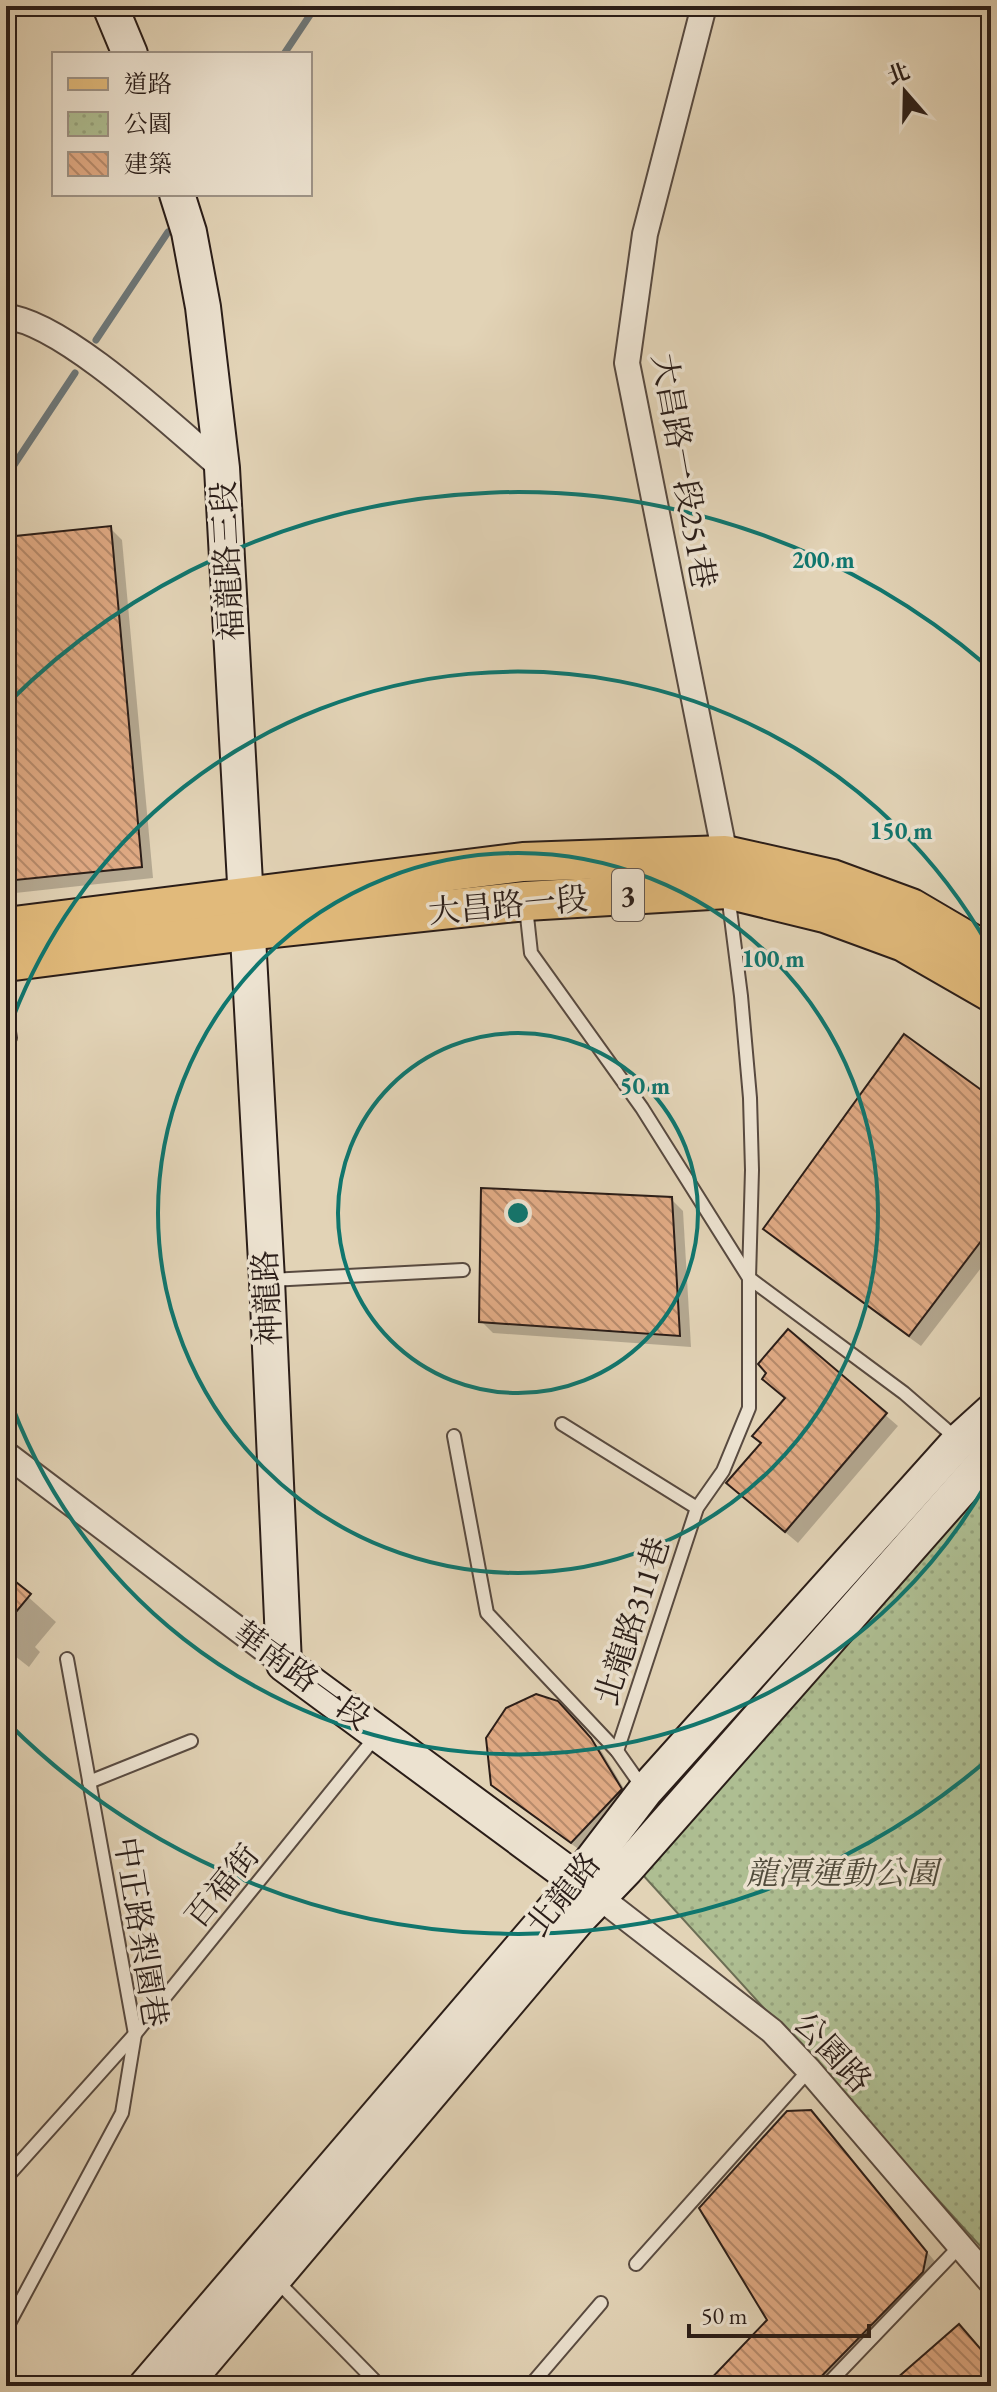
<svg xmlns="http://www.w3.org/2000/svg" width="997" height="2392" font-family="'EB Garamond','Noto Serif TC',serif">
	<defs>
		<pattern id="park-dots" width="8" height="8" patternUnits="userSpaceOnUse" patternTransform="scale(2)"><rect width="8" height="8" fill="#aebe92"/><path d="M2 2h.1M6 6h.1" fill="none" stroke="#96a37d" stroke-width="1.8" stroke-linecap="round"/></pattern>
		<pattern id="building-back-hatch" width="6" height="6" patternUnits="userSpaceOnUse" patternTransform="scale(2)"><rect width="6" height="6" fill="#e1ab85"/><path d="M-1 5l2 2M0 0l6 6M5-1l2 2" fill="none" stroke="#b78b6c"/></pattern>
	</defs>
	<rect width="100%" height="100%" fill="#e2d3b6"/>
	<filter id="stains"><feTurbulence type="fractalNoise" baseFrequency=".0025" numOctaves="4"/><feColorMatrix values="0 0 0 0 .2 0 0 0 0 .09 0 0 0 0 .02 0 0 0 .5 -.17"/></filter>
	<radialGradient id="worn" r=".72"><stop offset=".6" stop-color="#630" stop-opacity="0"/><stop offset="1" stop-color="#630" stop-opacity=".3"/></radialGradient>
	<!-- park -->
	<path fill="url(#park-dots)" stroke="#6c6e55" stroke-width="2" d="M 991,1480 L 991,2258 L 642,1874 Z"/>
	<!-- shadow -->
	<g fill="#0003">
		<path d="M 110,528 L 122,540 L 153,878 L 6,894 L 6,539 Z"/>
		<path d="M 991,1099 L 991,1255 L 921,1346 L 777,1241 L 765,1229 Z"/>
		<path d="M 671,1199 L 683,1211 L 691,1347 L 493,1333 L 481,1321 Z"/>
		<path d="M 789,1332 L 898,1426 L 798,1543 L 741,1495 L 763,1444 L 786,1399 Z"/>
		<path d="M 6,1577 L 56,1622 L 35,1647 L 40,1652 L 29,1667 L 6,1649 Z"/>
		<path d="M 570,1716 L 602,1752 L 632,1802 L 584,1853 L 506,1797 L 493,1784 Z"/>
		<path d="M 810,2112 L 938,2265 L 934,2284 L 834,2386 L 707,2386 L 770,2320 Z"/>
	</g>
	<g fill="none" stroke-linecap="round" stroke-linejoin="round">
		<!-- stream -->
		<g stroke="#6e7879" stroke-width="7">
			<path d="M 284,54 L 316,6"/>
			<path d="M 96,340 L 168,232"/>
			<path d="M 6,477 L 75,373"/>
		</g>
	</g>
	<!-- building -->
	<g fill="url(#building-back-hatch)" stroke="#2a1d18" stroke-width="2">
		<path d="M 111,526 L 142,867 L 6,881 L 6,537 Z"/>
		<path d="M 904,1034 L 991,1097 L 991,1228 L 909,1336 L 763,1229 Z"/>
		<path d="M 481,1188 L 672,1197 L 680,1336 L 479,1322 Z"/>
		<path d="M 788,1329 L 887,1413 L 785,1532 L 726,1483 L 761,1443 L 752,1436 L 785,1398 L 762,1379 L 766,1373 L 758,1364 Z"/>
		<path d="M 6,1574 L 31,1594 L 6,1624 Z"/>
		<path d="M 536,1694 L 558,1701 L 576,1721 L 591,1738 L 622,1789 L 571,1843 L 491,1785 L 486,1738 L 506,1708 Z"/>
		<path d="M 811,2110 L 927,2252 L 923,2272 L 812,2386 L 704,2386 L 767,2320 L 699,2208 L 787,2111 Z"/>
		<path d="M 959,2324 L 991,2361 L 991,2386 L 888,2386 Z"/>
	</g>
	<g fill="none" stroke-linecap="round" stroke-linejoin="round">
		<defs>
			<g id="service">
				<path d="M 526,907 L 531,953 L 642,1108 L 749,1278 L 904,1393 L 957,1439"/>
				<path d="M 6,1013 L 10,1038 L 6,1038"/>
				<path d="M 270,1280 L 463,1270"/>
				<path d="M 562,1424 L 697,1508"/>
				<path d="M 454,1436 L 487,1613 L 617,1751 L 643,1788"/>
				<path d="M 617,1751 L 697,1508 L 723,1471 L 749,1408 L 749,1278 L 752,1170 L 750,1098 L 741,996 L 728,894"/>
				<path d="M 6,1764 L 9,1768 L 6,1793"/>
				<path d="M 89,1782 L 191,1741"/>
				<path d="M 6,2178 L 135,2034 L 377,1735"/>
				<path d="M 636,2264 L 809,2070"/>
				<path d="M 276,2280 L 380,2386"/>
				<path d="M 6,2329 L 122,2113 L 135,2034 L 67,1659"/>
				<path d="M 530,2386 L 601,2303"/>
				<path d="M 826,2386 L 960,2246"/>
			</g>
			<g id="minor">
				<path d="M 704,6 L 645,234 L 627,363 L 725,855"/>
				<path d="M 6,317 C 62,321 176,429 222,468"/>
				<path d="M 6,1454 L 284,1664"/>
				<path d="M 598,1896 L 772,2031 L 809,2070 L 991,2282"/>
			</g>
			<g id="secondary">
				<path d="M 110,6 L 130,54"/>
				<path d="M 177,194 L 189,232 L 203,307 L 222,468 L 267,1280 L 284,1664 L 598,1896"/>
				<path d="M 146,2386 L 557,1906 L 645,1791 L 959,1441 L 991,1412"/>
				<path d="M 183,2386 L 577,1920 L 626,1869 L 991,1455"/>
			</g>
			<g id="primary">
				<path d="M 6,927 L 523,862 L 725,855 L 832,879 L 911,908 L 991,955"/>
				<path d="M 6,962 L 246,931 L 526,901 L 727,889 L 825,913 L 904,942 L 991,992"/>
			</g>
		</defs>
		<!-- service casing -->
		<use href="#service" stroke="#584a40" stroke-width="16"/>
		<!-- minor casing -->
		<use href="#minor" stroke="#584a40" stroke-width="28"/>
		<!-- secondary casing -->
		<use href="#secondary" stroke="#2a1d18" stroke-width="38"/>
		<!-- primary casing -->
		<use href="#primary" stroke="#2a1d18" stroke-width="42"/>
		<!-- service -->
		<use href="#service" stroke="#ece2d0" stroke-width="12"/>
		<!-- minor -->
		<use href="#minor" stroke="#ece2d0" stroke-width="24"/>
		<!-- secondary -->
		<use href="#secondary" stroke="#ece2d0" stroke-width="34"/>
		<!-- primary -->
		<use href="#primary" stroke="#e1ba7b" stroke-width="38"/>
	</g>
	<!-- distance rings -->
	<g fill="none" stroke="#0f766e" stroke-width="4">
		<circle cx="518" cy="1213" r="180"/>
		<circle cx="518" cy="1213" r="360"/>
		<path d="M989 1479A541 541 0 0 1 6 1389M6 1037A541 541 0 0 1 989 947"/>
		<path d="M986 1761A721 721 0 0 1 8 1723M8 703A721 721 0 0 1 986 665"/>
	</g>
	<g text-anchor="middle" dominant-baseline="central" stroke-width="7" stroke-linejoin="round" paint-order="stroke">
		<!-- shield labels -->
		<rect fill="#ece2d0" stroke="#64584f" stroke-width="2" x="612" y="869" width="32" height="52" rx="6"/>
		<g font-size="30" font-weight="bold" fill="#2a1d18">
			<text x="628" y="895">3</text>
		</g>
		<!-- street labels -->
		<g font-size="32" fill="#2a1d18" stroke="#ece2d0">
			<text transform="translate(684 471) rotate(80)">大昌路一段251巷</text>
			<text transform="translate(227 561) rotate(-93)">福龍路三段</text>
			<text transform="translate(508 905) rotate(-5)">大昌路一段</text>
			<text transform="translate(267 1298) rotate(-93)">神龍路</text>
			<text transform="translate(632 1621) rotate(-72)">北龍路311巷</text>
			<text transform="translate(302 1675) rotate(36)">華南路一段</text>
			<text transform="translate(222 1886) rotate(-51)">百福街</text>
			<text transform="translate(563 1894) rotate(-51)">北龍路</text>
			<text transform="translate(141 1932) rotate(81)">中正路梨園巷</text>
			<text transform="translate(833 2052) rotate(47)">公園路</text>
		</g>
		<!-- park labels -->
		<g font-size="32" font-style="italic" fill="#524d3d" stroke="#ece2d0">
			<text x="842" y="1873">龍潭運動公園</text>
		</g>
	</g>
	<circle cx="518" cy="1213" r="12" fill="#0f766e" stroke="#ece2d0" stroke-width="4"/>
	<g font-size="24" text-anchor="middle" font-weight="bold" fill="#0f766e" stroke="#ece2d0" stroke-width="7" stroke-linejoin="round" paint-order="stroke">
		<text x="823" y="568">200 m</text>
		<text x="901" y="839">150 m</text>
		<text x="773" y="967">100 m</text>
		<text x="645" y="1094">50 m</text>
	</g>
	<!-- margin -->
	<rect width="997" height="2392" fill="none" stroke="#e2d3b6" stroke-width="32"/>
	<rect x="8" y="8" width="981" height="2376" fill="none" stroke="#2a1d18" stroke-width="4"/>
	<rect x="16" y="16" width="965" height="2360" fill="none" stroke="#2a1d18" stroke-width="2"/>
	<!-- legend -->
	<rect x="52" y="52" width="260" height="144" fill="#ece2d0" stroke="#9e9386" stroke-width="2"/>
	<rect x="68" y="78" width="40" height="12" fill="#e1ba7b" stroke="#9e9386" stroke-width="2"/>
	<text x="124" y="92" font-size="24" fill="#2a1d18">道路</text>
	<rect x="68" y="112" width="40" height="24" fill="url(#park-dots)" stroke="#9e9386" stroke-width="2"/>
	<text x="124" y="132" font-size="24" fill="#2a1d18">公園</text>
	<rect x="68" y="152" width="40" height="24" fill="url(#building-back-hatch)" stroke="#9e9386" stroke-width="2"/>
	<text x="124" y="172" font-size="24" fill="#2a1d18">建築</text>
	<!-- north arrow -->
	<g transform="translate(905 92) rotate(340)" stroke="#ece2d0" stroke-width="6" paint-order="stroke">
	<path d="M0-6L14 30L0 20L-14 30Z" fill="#2a1d18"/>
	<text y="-12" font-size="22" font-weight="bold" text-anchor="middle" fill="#2a1d18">北</text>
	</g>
	<!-- scale -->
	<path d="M689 2324v12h180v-12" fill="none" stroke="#2a1d18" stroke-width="4"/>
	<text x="701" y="2324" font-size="24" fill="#2a1d18" stroke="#ece2d0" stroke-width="6" paint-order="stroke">50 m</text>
	<rect width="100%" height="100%" filter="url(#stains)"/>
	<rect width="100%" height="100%" fill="url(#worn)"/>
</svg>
